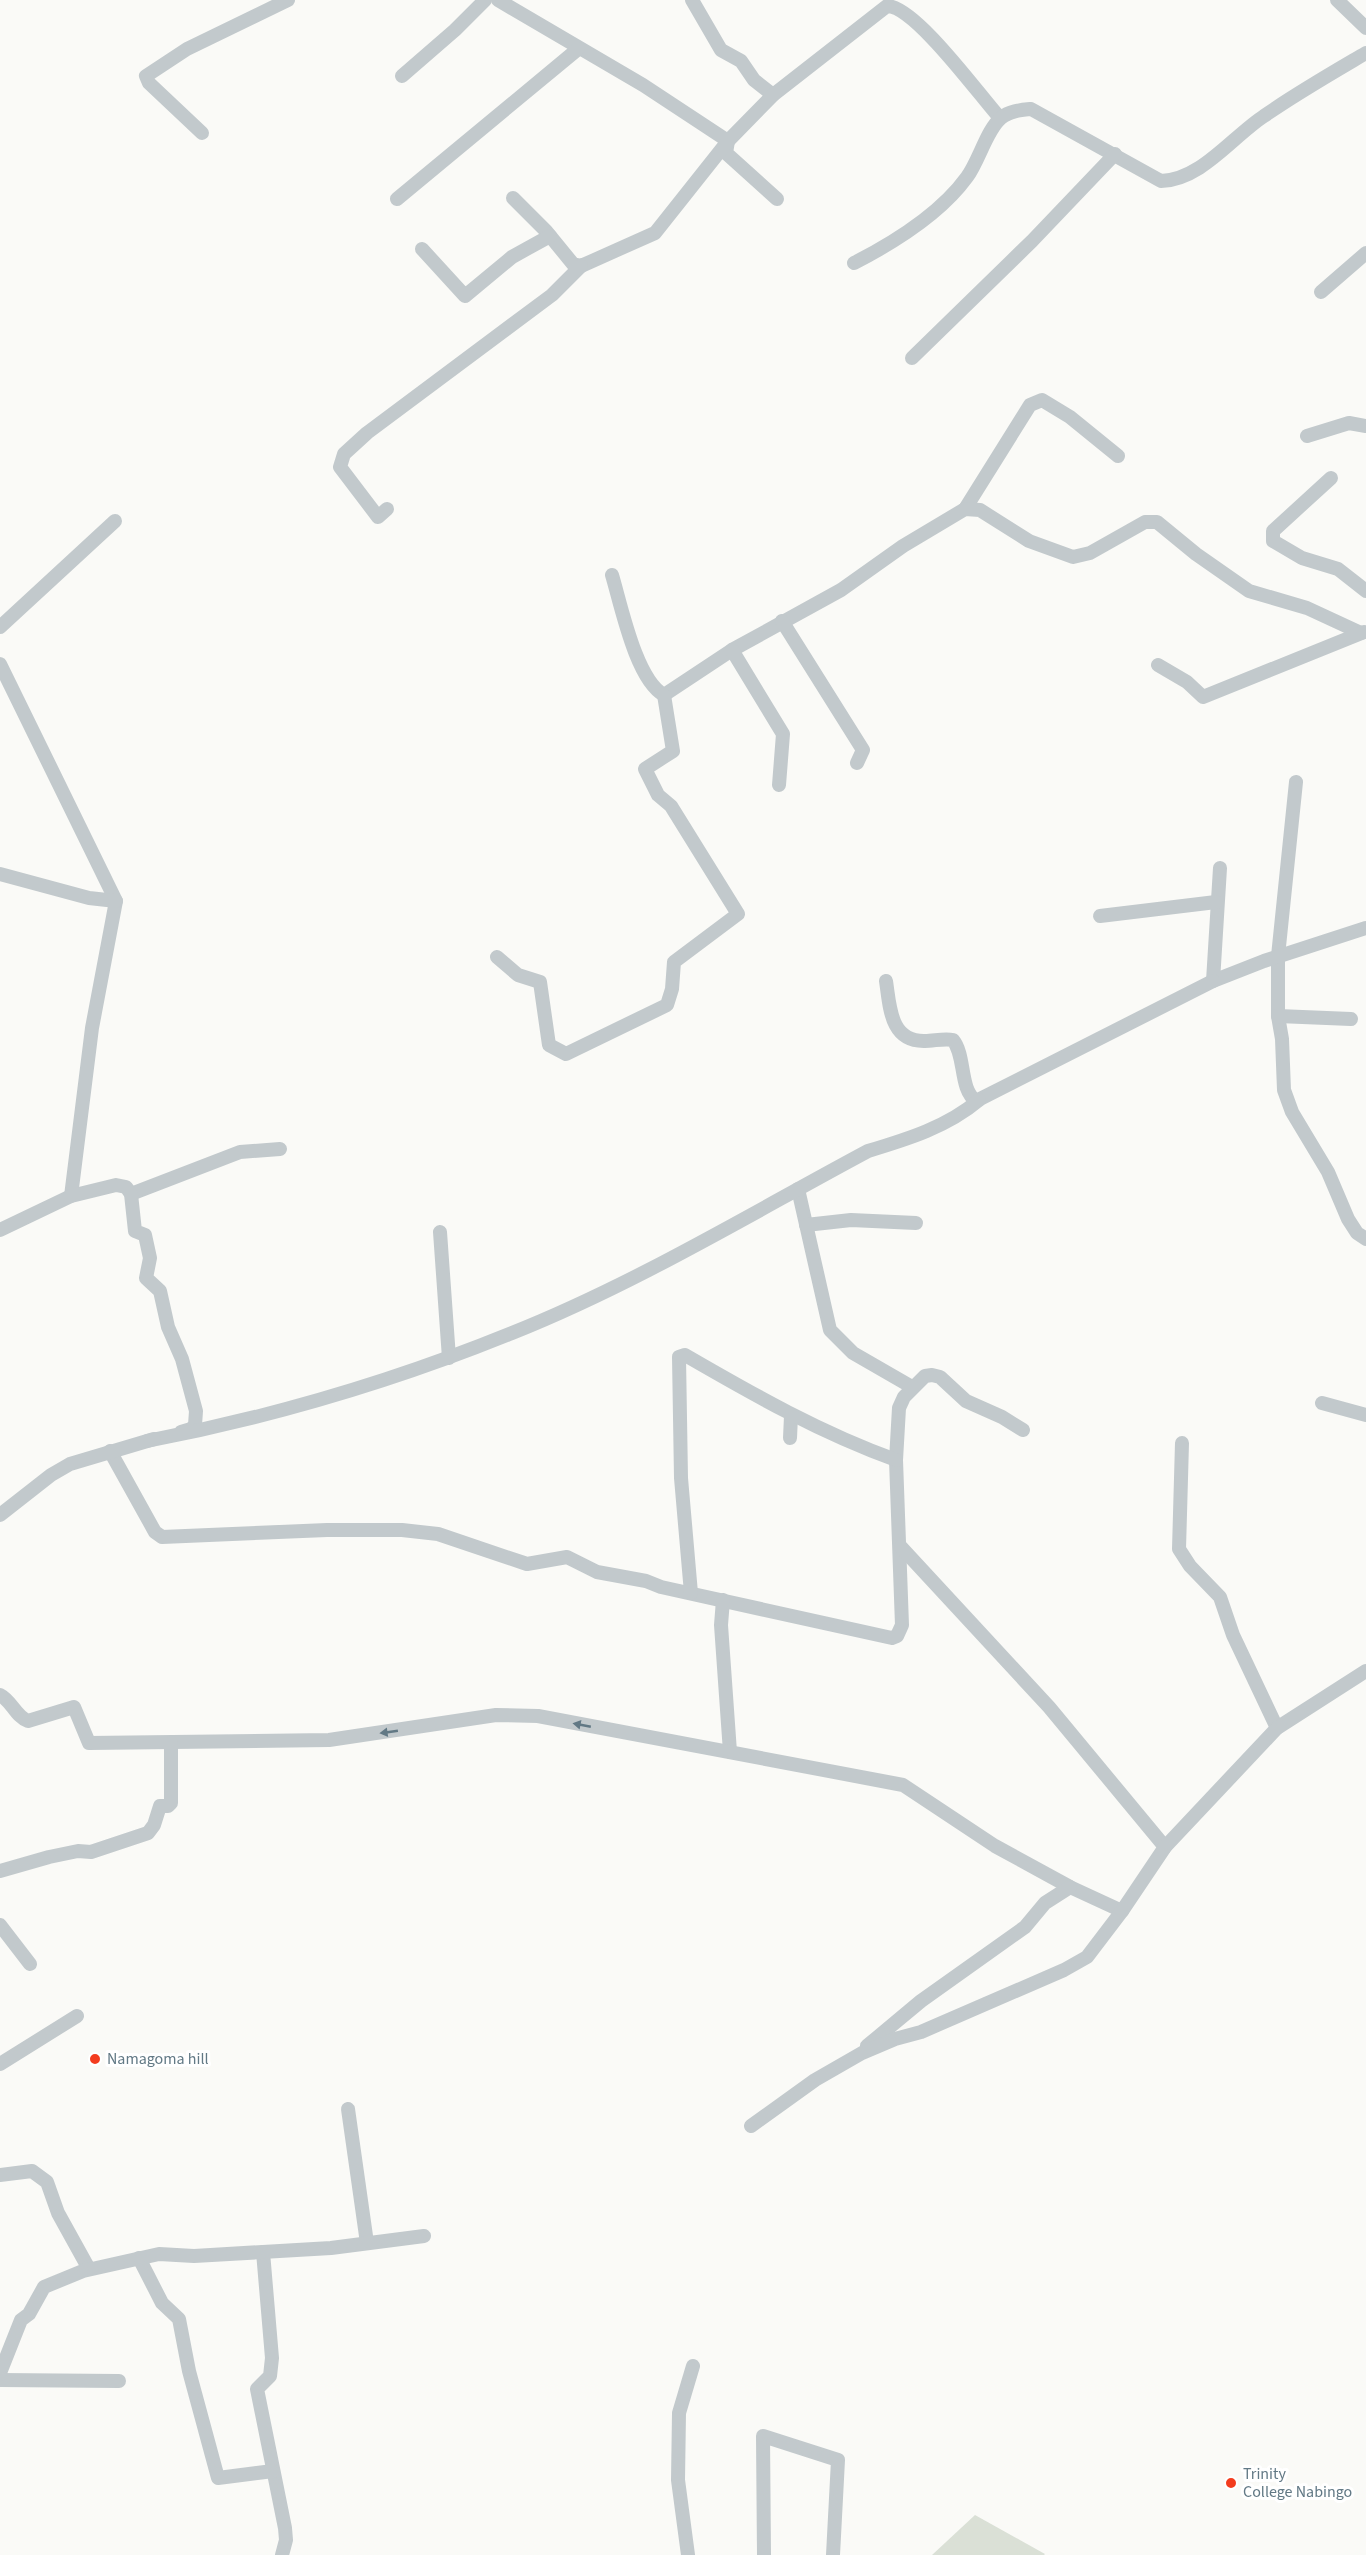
<svg xmlns="http://www.w3.org/2000/svg" width="1366" height="2555" font-family="'Source Sans 3',sans-serif">
	<rect width="100%" height="100%" fill="#fafaf7"/>
	<!-- green -->
	<path fill="#dae0d6" d="M 975,2515 L 1045,2554 L 1044,2555 L 932,2555 Z"/>
	<g fill="none" stroke-linecap="round" stroke-linejoin="round">
		<!-- street -->
		<g stroke="#c2c9cc" stroke-width="14">
			<path d="M 498,0 L 643,85 L 728,141 L 726,153 L 777,199"/>
			<path d="M 692,0 L 721,50 L 741,61 L 754,80 L 773,95"/>
			<path d="M 1337,0 L 1366,28"/>
			<path d="M 402,76 L 455,30 L 485,0"/>
			<path d="M 202,133 L 149,83 L 146,76 L 187,49 L 288,0"/>
			<path d="M 513,198 L 546,231 L 573,264 L 581,266 L 655,233 L 728,141 L 773,95 L 887,6 C 915,6 980,96 1000,118"/>
			<path d="M 397,199 L 578,49"/>
			<path d="M 422,249 L 465,296 L 512,257 L 550,236"/>
			<path d="M 854,263 C 893,243 941,213 967,177 C 979,161 987,129 1001,118 C 1009,111 1021,110 1031,109 L 1161,181 C 1201,180 1232,137 1264,116 C 1297,93 1332,73 1366,53"/>
			<path d="M 1321,292 L 1366,253"/>
			<path d="M 912,358 L 1032,241 L 1115,154"/>
			<path d="M 1307,436 L 1349,423 L 1366,426"/>
			<path d="M 1331,478 L 1273,531 L 1273,541 L 1302,558 L 1338,569 L 1366,591"/>
			<path d="M 387,509 L 378,517 L 340,467 L 344,454 L 367,433 L 552,295 L 581,266"/>
			<path d="M 965,509 L 1030,405 L 1042,400 L 1070,417 L 1118,456"/>
			<path d="M 612,575 C 621,605 636,680 664,695 L 732,650 L 841,590 L 903,546 L 965,509 L 980,510 L 1029,541 L 1073,557 L 1090,553 L 1145,522 L 1157,522 L 1196,554 L 1249,591 L 1307,608 L 1361,633"/>
			<path d="M 782,621 L 863,750 L 857,763"/>
			<path d="M 0,627 L 115,521"/>
			<path d="M 732,650 L 783,734 L 779,785"/>
			<path d="M 0,664 L 116,901 L 92,1028 L 71,1196"/>
			<path d="M 1158,665 L 1187,682 L 1203,697 L 1364,632"/>
			<path d="M 1296,782 L 1278,956 L 1278,1016 L 1282,1039 L 1284,1090 L 1292,1112 L 1328,1172 L 1348,1219 L 1357,1233 L 1366,1239"/>
			<path d="M 1220,868 L 1213,981 L 1264,961 L 1366,928"/>
			<path d="M 0,874 L 89,898 L 116,901"/>
			<path d="M 1100,916 L 1216,902"/>
			<path d="M 497,957 L 518,975 L 540,982 L 549,1045 L 566,1054 L 667,1005 L 672,989 L 674,962 L 738,914 L 671,806 L 658,795 L 645,769 L 673,751 L 664,695"/>
			<path d="M 886,981 C 890,1007 890,1042 925,1041 C 934,1041 944,1038 953,1040 C 966,1056 959,1089 976,1101 L 1213,981"/>
			<path d="M 1278,1016 L 1351,1019"/>
			<path d="M 798,1189 L 830,1330 L 853,1353 L 912,1387"/>
			<path d="M 131,1194 L 240,1152 L 280,1149"/>
			<path d="M 806,1225 L 851,1220 L 916,1223"/>
			<path d="M 0,1230 L 71,1196 L 116,1185 L 126,1187 L 131,1194 L 135,1231 L 145,1235 L 150,1258 L 146,1278 L 160,1291 L 168,1327 L 182,1359 L 196,1411 L 195,1425 L 191,1429 L 181,1432"/>
			<path d="M 440,1232 L 449,1358"/>
			<path d="M 1322,1403 L 1366,1415"/>
			<path d="M 790,1438 L 791,1416"/>
			<path d="M 147,1441 C 272,1417 394,1381 512,1333 C 635,1284 752,1213 868,1151 C 908,1139 947,1127 979,1100"/>
			<path d="M 1182,1443 L 1179,1549 L 1190,1566 L 1220,1597 L 1233,1635 L 1277,1728"/>
			<path d="M 110,1451 L 155,1532 L 162,1537 L 327,1530 L 402,1530 L 438,1534 L 527,1564 L 567,1557 L 597,1572 L 646,1581 L 661,1587 L 892,1638 L 897,1636 L 902,1625 L 896,1460 L 899,1408 L 904,1397 L 925,1376 L 932,1375 L 940,1377 L 966,1401 L 1002,1417 L 1023,1430"/>
			<path d="M 0,1515 L 51,1475 L 70,1464 L 154,1439"/>
			<path d="M 901,1547 L 1049,1707 L 1165,1847"/>
			<path d="M 691,1593 L 681,1478 L 679,1357 L 685,1355 C 754,1395 821,1433 896,1460"/>
			<path d="M 723,1600 L 721,1625 L 730,1752"/>
			<path d="M 0,1695 C 12,1701 15,1716 28,1721 L 74,1707 L 89,1743 L 329,1740 L 496,1715 L 538,1716 L 903,1785 L 995,1846 L 1070,1887 L 1122,1911"/>
			<path d="M 0,1871 L 49,1857 L 78,1851 L 91,1852 L 148,1833 L 154,1825 L 160,1806 L 168,1806 L 171,1803 L 171,1743"/>
			<path d="M 0,1925 L 30,1964"/>
			<path d="M 867,2046 L 921,2001 L 1025,1927 L 1045,1903 L 1070,1887"/>
			<path d="M 0,2064 L 77,2016"/>
			<path d="M 348,2109 L 367,2243"/>
			<path d="M 751,2126 L 815,2080 L 862,2053 L 895,2039 L 921,2032 L 1064,1970 L 1087,1957 L 1122,1911 L 1165,1847 L 1277,1728 L 1366,1671"/>
			<path d="M 0,2175 L 32,2171 L 47,2182 L 58,2213 L 89,2269"/>
			<path d="M 263,2252 L 272,2358 L 270,2376 L 257,2389 L 285,2528 L 286,2540 L 282,2555"/>
			<path d="M 139,2258 L 162,2303 L 179,2319 L 189,2371 L 218,2478 L 273,2471"/>
			<path d="M 0,2373 L 21,2320 L 29,2314 L 44,2287 L 83,2271 L 159,2254 L 194,2256 L 331,2248 L 424,2236"/>
			<path d="M 0,2380 L 119,2381"/>
			<path d="M 688,2555 L 678,2480 L 679,2413 L 693,2366"/>
			<path d="M 764,2555 L 763,2436 L 838,2460 L 833,2555"/>
		</g>
	</g>
	<!-- one-way arrows -->
	<defs><path id="oneway-solid" d="M-6-.8H1V-3.2L6.5 0L1 3.2V.8H-6Z" transform="scale(1.5)"/></defs>
	<g fill="#627985">
		<use href="#oneway-solid" transform="translate(582 1725) rotate(-169)"/>
		<use href="#oneway-solid" transform="translate(389 1732) rotate(172)"/>
	</g>
	<!-- markers -->
	<g fill="#f33c1e" stroke="#fff" stroke-width="2">
		<circle cx="95" cy="2059" r="6"/>
		<circle cx="1231" cy="2483" r="6"/>
	</g>
	<g text-anchor="middle" dominant-baseline="central" stroke-width="6" stroke-linejoin="round" paint-order="stroke">
		<!-- poi labels -->
		<g font-size="16" fill="#627985" stroke="#fff" text-anchor="start">
			<text x="107" y="2059">Namagoma hill</text>
			<text x="1243" y="2474">Trinity<tspan x="1243" dy="18">College Nabingo</tspan></text>
		</g>
	</g>
</svg>
